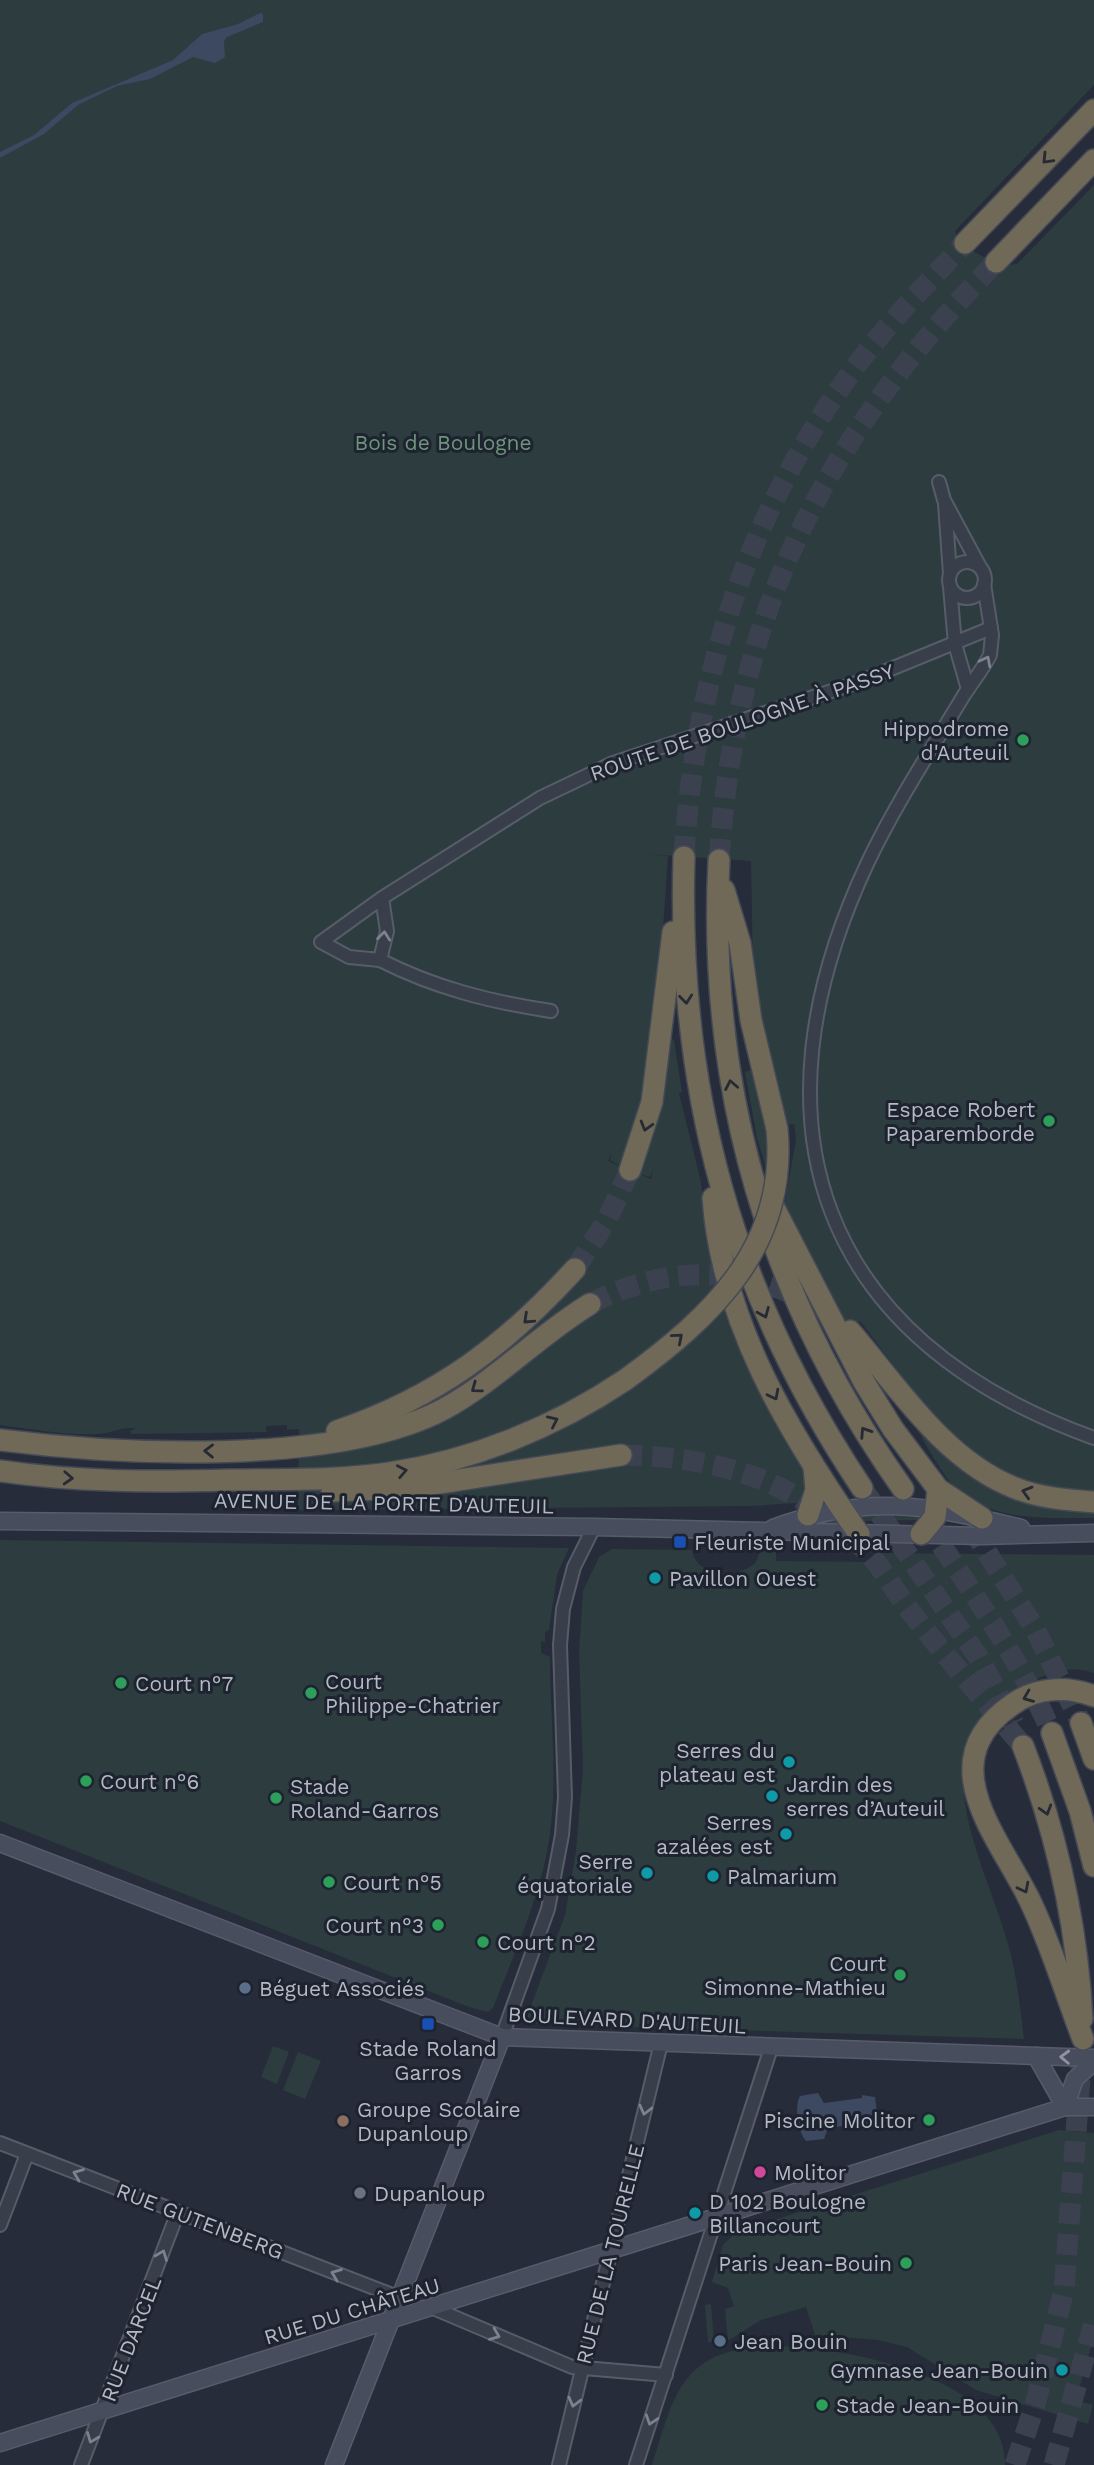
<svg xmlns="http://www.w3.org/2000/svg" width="1094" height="2465" font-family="'Work Sans',sans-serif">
	<rect width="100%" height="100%" fill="#262c3a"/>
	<!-- green -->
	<g fill="#2c3c3f">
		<path d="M 0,0 L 1094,0 L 1094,85 L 955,231 C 959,248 1000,269 1017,264 L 1094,185 L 1094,1495 L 1028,1487 L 965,1451 L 920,1400 L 860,1321 L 847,1329 L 783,1211 L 796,1140 L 794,1124 L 785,1125 L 763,1037 L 753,977 L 751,861 L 645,854 L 668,856 L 659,988 L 648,1080 L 622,1167 L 610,1160 L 612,1153 L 608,1161 L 651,1179 L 653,1169 L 650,1177 L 636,1173 L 669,1037 L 674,1040 L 682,1092 L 679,1093 L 701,1182 L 716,1286 L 742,1350 L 807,1473 L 805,1498 L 796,1503 L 751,1506 L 298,1510 L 299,1429 L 287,1430 L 287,1425 L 266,1426 L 266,1432 L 132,1434 L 130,1431 L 136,1428 C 119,1427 112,1433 99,1434 C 66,1436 32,1429 0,1425 Z"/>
		<path d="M 739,1020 L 763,1109 L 768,1146 L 768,1174 L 757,1138 L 745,1072 L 751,1070 Z"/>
		<path d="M 911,1419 C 964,1485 1010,1506 1094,1512 L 1094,1518 C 1049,1518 996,1522 959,1491 C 944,1480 922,1437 911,1419 Z"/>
		<path d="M 883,1513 L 921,1515 L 918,1520 L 863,1521 L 859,1516 Z"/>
		<path d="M 0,1540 L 569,1548 L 557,1575 L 549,1630 L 545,1632 L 545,1642 L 541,1641 L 541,1653 L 550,1657 C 550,1726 561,1797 544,1866 C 532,1915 511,1962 493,2008 L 488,2012 L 469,2007 L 0,1821 Z"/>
		<path d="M 612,1549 L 692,1550 C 696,1578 740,1579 756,1562 L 760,1551 L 776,1551 L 776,1561 L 876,1562 L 877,1553 L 1094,1555 L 1094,1673 C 1069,1664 1045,1674 1023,1686 C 913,1745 984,1857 1008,1944 C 1017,1975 1020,2007 1024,2039 L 535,2024 L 526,2019 L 565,1915 L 576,1851 L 583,1769 L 579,1652 L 583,1591 L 599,1557 Z"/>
		<path d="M 273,2046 L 289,2052 L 277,2084 L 261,2077 Z"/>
		<path d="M 298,2052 L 321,2061 L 305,2099 L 283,2090 Z"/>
		<path d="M 1059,2130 L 1094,2133 L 1094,2337 L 1076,2400 L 1093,2405 L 1088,2424 L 976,2390 L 907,2347 L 878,2340 L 815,2335 L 806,2307 L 761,2320 L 728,2341 L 725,2309 L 734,2306 L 728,2288 L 712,2282 L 723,2245 L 736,2232 Z"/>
		<path d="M 711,2304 L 714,2342 L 708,2342 L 705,2305 Z"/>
		<path d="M 769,2346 C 836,2346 1007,2373 1005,2465 L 652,2465 C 675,2393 681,2350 769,2346 Z"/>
	</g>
	<!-- water -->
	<g fill="#3d4861">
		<path d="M 260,13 L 263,14 L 263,22 L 227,37 L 224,41 L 225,57 L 215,63 L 193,57 L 150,79 L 117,86 L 78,105 L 44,134 L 0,158 L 0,152 L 34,135 L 72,103 L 173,60 L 202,34 L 238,24 Z"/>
		<path d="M 818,2093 L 824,2103 L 862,2098 L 862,2095 L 875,2097 L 878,2121 L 866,2126 L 865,2123 L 828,2128 L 824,2139 L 806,2141 C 798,2132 794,2106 800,2096 Z"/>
	</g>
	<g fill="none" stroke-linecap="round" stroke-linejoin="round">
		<!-- highway-tunnel -->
		<g stroke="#3b414f" stroke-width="21" stroke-dasharray="21 10" stroke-linecap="butt">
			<path d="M 684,857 C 694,680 749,509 856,366 C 889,322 927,283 965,243"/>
			<path d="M 719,860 C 736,611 823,439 996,262"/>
			<path d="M 575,1269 L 606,1222 L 630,1170"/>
			<path d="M 590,1304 C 672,1261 759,1265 835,1318"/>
			<path d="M 621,1455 C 719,1457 796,1479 866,1551 C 883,1568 895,1592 910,1611 C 946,1657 985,1701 1023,1746"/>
			<path d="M 862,1488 L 979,1658 L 1014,1724"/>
			<path d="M 954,1500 L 1035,1629 L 1081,1723"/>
			<path d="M 924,1519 C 970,1589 1018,1656 1052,1733"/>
			<path d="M 1015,2465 L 1035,2405 L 1064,2290 L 1083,2039"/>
			<path d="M 1054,2465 L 1094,2323"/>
		</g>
		<defs>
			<g id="street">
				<path d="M 939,482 L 944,500 L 980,567"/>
				<path d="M 945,504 L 950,574"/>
				<circle cx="967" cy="580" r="18"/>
				<path d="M 984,584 L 992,635 L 990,655 C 983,669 973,681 964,695 C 931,750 895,805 867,864 C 745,1125 818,1339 1094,1438"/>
				<path d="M 950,587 L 955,644 L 968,689"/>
				<path d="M 382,898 L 387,931 L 380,960 L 349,957 L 321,942 L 382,898 L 540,798 L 613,763 L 859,682 L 991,628"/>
				<path d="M 380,960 C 435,988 491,1002 551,1011"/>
				<path d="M 502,2037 L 548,1909 L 562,1835 L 565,1797 L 560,1645 L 563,1609 L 574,1567 L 594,1527"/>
				<path d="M 0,2143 L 400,2298"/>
				<path d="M 0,2225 L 27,2154"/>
				<path d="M 433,2308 L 572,2367 L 666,2375"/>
				<path d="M 81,2465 L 178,2212"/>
				<path d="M 559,2465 L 661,2043"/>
				<path d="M 636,2465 L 771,2048"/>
			</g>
			<g id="secondary">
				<path d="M 0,1521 L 594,1527 L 982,1536 L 1094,1533"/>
				<path d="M 773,1528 C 867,1493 927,1505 1021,1528"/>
				<path d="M 0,1843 L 502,2037 L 1094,2058"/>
				<path d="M 1036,2056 L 1065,2107"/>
				<path d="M 1065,2107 L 1075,2079 L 1094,2062"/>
				<path d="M 0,2443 L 1065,2107 L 1094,2107"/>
				<path d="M 334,2465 L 502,2037"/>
			</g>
			<g id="highway">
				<path d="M 965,243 L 1094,110"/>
				<path d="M 996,262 L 1094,160"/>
				<path d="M 684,857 C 677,1092 732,1293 862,1488"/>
				<path d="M 719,860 C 707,1091 770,1301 903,1489"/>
				<path d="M 724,890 L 740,943 L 751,1020 L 777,1129"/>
				<path d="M 630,1170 L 652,1102 L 673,932"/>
				<path d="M 713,1198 C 722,1323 789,1433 859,1534"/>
				<path d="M 769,1198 L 864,1382 L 893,1429 L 938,1489 L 982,1518"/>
				<path d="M 850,1331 C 898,1387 944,1460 1015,1488 C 1040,1498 1068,1500 1094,1502"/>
				<path d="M 337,1431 C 437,1397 505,1346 575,1269"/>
				<path d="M 0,1440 C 119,1455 337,1466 444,1409 C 497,1380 539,1335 590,1304"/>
				<path d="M 0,1471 C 76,1482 152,1482 229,1480 C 282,1479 336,1481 389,1473 C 472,1461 555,1427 625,1380"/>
				<path d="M 332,1491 L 407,1488 L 621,1455"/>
				<path d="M 808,1515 L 816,1490 L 814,1467"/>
				<path d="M 921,1534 L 935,1517 L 938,1489"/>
				<path d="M 1081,1723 L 1094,1759"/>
				<path d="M 1052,1733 L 1080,1811 L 1094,1866"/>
				<path d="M 1023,1746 C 1057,1834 1077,1925 1082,2019"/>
				<path d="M 1083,2039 C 1066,1995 1052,1948 1032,1905 C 1003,1841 926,1763 1013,1704 C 1037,1687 1067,1686 1094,1696"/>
			</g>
		</defs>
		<!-- street casing -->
		<use href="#street" stroke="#575c69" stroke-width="16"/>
		<!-- secondary casing -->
		<use href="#secondary" stroke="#575c69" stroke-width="19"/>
		<!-- highway casing -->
		<use href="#highway" stroke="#444956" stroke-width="24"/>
		<!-- street -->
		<use href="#street" stroke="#393e4b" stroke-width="12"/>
		<!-- secondary -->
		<use href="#secondary" stroke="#484d5d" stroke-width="16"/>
		<!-- highway -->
		<use href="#highway" stroke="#706957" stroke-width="21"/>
		<defs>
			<path id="highway-bridge" d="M 625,1380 C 713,1316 788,1246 777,1129"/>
		</defs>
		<!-- highway-bridge casing -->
		<use href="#highway-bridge" stroke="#444956" stroke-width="24" stroke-linecap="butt"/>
		<!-- highway-bridge -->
		<use href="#highway-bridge" stroke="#706957" stroke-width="21"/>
	</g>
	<!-- one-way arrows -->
	<defs><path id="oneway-chevron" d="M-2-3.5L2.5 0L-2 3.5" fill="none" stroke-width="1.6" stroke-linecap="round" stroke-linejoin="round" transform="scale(1.75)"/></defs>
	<g stroke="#262a34">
		<use href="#oneway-chevron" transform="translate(1047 159) rotate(134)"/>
		<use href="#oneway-chevron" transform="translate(686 999) rotate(84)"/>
		<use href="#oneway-chevron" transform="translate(731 1085) rotate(-101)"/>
		<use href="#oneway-chevron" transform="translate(646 1126) rotate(106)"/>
		<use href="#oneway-chevron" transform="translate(764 1313) rotate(67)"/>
		<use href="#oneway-chevron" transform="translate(528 1319) rotate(137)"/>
		<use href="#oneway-chevron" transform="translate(678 1338) rotate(-41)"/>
		<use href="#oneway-chevron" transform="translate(476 1388) rotate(144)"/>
		<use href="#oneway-chevron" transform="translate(774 1395) rotate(63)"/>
		<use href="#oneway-chevron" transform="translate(553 1421) rotate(-25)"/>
		<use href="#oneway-chevron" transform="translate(865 1432) rotate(-123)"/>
		<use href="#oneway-chevron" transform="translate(209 1451) rotate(-179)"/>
		<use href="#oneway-chevron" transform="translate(402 1471) rotate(-11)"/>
		<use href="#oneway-chevron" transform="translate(68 1478) rotate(3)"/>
		<use href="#oneway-chevron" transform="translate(1027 1492) rotate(-164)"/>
		<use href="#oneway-chevron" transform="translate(1028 1697) rotate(158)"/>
		<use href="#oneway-chevron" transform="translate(1046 1810) rotate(73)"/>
		<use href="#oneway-chevron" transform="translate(1024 1888) rotate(63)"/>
	</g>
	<g stroke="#7d828f">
		<use href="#oneway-chevron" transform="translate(986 661) rotate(-63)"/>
		<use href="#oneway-chevron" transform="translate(384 936) rotate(-84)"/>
		<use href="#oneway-chevron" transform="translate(645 2110) rotate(104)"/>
		<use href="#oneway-chevron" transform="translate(78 2174) rotate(-159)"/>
		<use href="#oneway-chevron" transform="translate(162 2255) rotate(-69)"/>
		<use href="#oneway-chevron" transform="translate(336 2274) rotate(-159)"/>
		<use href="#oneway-chevron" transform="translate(495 2335) rotate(22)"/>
		<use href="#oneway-chevron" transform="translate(574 2402) rotate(104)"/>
		<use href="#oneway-chevron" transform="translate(651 2420) rotate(108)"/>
		<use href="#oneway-chevron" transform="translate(92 2438) rotate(111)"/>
	</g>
	<use stroke="#8f93a1" href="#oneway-chevron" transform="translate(1065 2057) rotate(-178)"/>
	<!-- markers -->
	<g fill="#2e9e5b" stroke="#1e2330" stroke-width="2.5">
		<circle cx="1023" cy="740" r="7"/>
		<circle cx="1049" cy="1121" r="7"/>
		<circle cx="121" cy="1683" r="7"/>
		<circle cx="311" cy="1693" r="7"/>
		<circle cx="86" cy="1781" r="7"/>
		<circle cx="276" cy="1798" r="7"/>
		<circle cx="329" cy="1882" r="7"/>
		<circle cx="438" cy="1925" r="7"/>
		<circle cx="483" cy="1942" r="7"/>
		<circle cx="900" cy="1975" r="7"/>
		<circle cx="929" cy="2120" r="7"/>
		<circle cx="906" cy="2263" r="7"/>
		<circle cx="822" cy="2405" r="7"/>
	</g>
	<g fill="#1a4fb4" stroke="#1e2330" stroke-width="2.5">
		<rect x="673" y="1535" width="14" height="14" rx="3.5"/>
		<rect x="421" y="2017" width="14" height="14" rx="3.5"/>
	</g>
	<g fill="#0f9aa8" stroke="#1e2330" stroke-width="2.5">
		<circle cx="655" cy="1578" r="7"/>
		<circle cx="789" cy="1762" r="7"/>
		<circle cx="772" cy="1796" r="7"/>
		<circle cx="786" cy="1834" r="7"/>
		<circle cx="647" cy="1873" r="7"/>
		<circle cx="713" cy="1876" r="7"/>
		<circle cx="695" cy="2213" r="7"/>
		<circle cx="1062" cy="2370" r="7"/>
	</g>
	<g fill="#5c6f8a" stroke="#1e2330" stroke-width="2.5">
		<circle cx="245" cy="1988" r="7"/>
		<circle cx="720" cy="2341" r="7"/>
	</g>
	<circle fill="#8d6e63" stroke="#1e2330" stroke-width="2.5" cx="343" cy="2121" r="7"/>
	<circle fill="#d1479c" stroke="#1e2330" stroke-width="2.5" cx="760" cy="2172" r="7"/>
	<circle fill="#6b7280" stroke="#1e2330" stroke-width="2.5" cx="360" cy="2193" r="7"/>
	<g text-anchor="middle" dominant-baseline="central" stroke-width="6" stroke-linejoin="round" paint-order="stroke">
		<!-- park labels -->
		<g font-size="21" fill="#6e957c" stroke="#1e2330">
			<text x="443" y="442">Bois de Boulogne</text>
		</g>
		<!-- street labels -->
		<g font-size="21" fill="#b5b9c6" stroke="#1e2330">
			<text transform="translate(742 722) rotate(-19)">ROUTE DE BOULOGNE À PASSY</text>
			<text transform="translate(384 1503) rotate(1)">AVENUE DE LA PORTE D'AUTEUIL</text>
			<text transform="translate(627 2020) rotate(3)">BOULEVARD D'AUTEUIL</text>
			<text transform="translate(200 2221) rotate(21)">RUE GUTENBERG</text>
			<text transform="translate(610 2254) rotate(-76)">RUE DE LA TOURELLE</text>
			<text transform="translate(352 2311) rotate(-17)">RUE DU CHÂTEAU</text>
			<text transform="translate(131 2339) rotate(-69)">RUE DARCEL</text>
		</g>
		<!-- poi labels -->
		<g font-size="21" fill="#b5b9c6" stroke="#1e2330" text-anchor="start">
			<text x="1009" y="728" text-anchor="end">Hippodrome<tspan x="1009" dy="24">d'Auteuil</tspan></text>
			<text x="1035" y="1109" text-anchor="end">Espace Robert<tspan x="1035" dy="24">Paparemborde</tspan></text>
			<text x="694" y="1542">Fleuriste Municipal</text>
			<text x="669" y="1578">Pavillon Ouest</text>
			<text x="325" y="1681">Court<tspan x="325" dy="24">Philippe-Chatrier</tspan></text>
			<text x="135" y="1683">Court n°7</text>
			<text x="775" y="1750" text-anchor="end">Serres du<tspan x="775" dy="24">plateau est</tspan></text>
			<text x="100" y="1781">Court n°6</text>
			<text x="786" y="1784">Jardin des<tspan x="786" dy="24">serres d’Auteuil</tspan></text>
			<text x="290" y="1786">Stade<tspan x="290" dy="24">Roland-Garros</tspan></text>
			<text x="772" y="1822" text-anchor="end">Serres<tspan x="772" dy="24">azalées est</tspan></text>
			<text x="633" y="1861" text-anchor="end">Serre<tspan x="633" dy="24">équatoriale</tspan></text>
			<text x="727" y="1876">Palmarium</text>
			<text x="343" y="1882">Court n°5</text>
			<text x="424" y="1925" text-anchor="end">Court n°3</text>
			<text x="497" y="1942">Court n°2</text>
			<text x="886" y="1963" text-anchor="end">Court<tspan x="886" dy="24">Simonne-Mathieu</tspan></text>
			<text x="259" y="1988">Béguet Associés</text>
			<text x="428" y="2048" text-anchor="middle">Stade Roland<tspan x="428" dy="24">Garros</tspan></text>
			<text x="357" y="2109">Groupe Scolaire<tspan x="357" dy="24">Dupanloup</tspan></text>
			<text x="915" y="2120" text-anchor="end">Piscine Molitor</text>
			<text x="774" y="2172">Molitor</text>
			<text x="374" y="2193">Dupanloup</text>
			<text x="709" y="2201">D 102 Boulogne<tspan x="709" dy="24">Billancourt</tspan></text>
			<text x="892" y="2263" text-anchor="end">Paris Jean-Bouin</text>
			<text x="734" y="2341">Jean Bouin</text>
			<text x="1048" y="2370" text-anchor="end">Gymnase Jean-Bouin</text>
			<text x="836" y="2405">Stade Jean-Bouin</text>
		</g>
	</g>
</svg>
